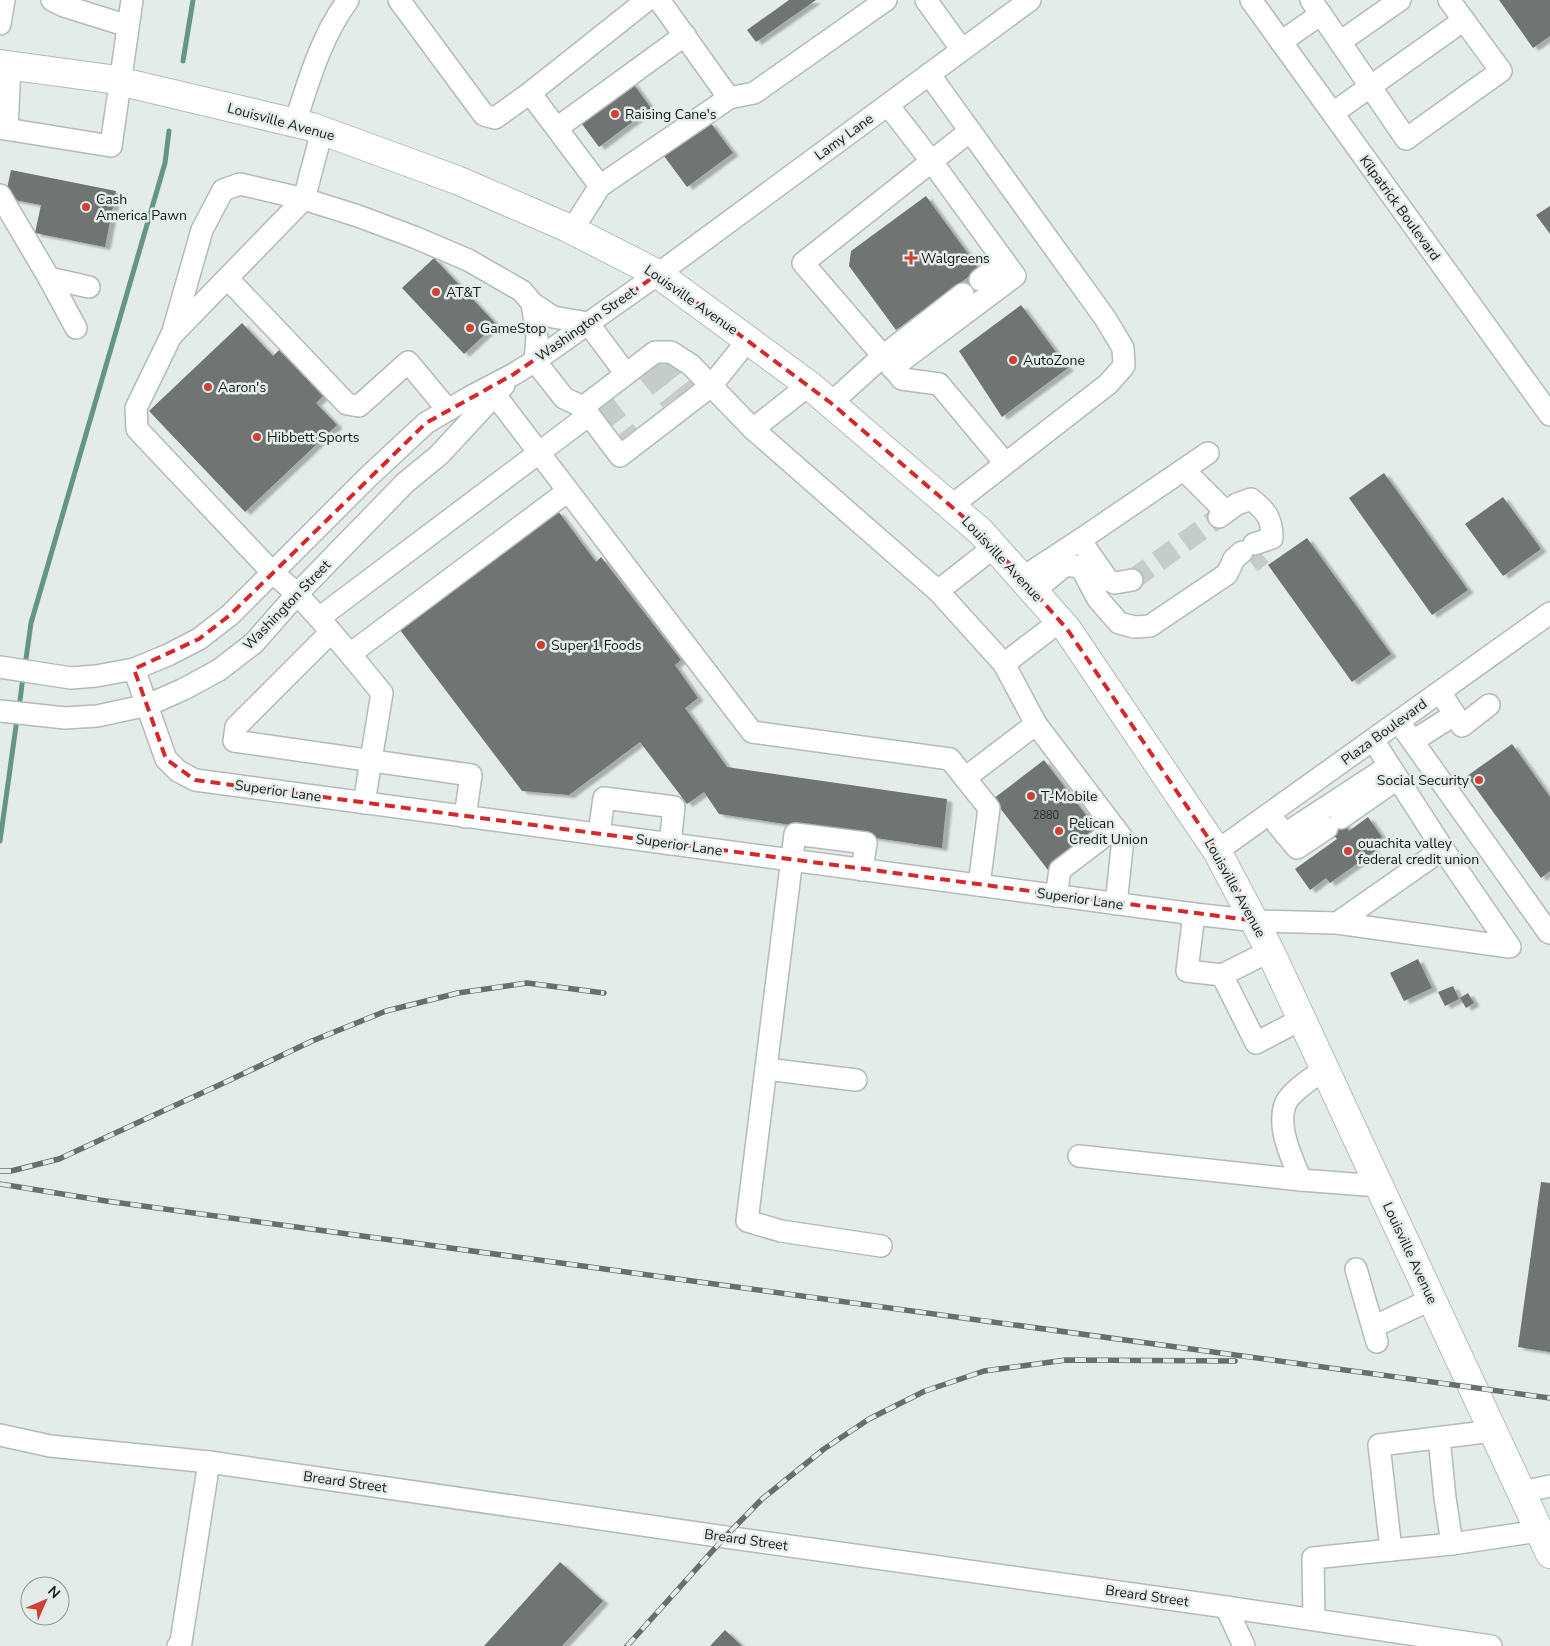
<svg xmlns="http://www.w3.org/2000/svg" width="1550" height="1646" font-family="'Nunito Sans',sans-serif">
	<defs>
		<filter id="shadow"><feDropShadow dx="5.5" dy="3" stdDeviation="1" flood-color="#0004"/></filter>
	</defs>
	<rect width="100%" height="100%" fill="#e4ecea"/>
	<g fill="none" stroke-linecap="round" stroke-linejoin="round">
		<!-- stream -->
		<g stroke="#679489" stroke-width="5">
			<path d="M 183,61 L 193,0"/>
			<path d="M 25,666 L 31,623 L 165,163 L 169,131"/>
			<path d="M 19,708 L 23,677"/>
			<path d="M 0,841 L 17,719"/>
		</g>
	</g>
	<!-- building -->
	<g fill="#6f7573" filter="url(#shadow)">
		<path d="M 789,0 L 816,0 L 756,42 L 747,30 Z"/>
		<path d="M 1499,0 L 1550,0 L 1550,36 L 1533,48 Z"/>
		<path d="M 632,82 L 651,108 L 599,147 L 579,120 Z"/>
		<path d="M 710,122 L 733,153 L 687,187 L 664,156 Z"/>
		<path d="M 11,170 L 116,191 L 105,247 L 35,233 L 41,205 L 5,198 Z"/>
		<path d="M 926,196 L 979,269 L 896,330 L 849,266 L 851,251 Z"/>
		<path d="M 1550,206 L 1550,234 L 1536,215 Z"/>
		<path d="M 434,258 L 496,324 L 464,354 L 402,288 Z"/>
		<path d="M 1021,305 L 1068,368 L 1002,417 L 959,351 Z"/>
		<path d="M 242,323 L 273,356 L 279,350 L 323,396 L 316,403 L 337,425 L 245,512 L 149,411 Z"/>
		<path d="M 1384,473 L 1468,590 L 1432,615 L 1349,498 Z"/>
		<path d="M 1503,497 L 1541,549 L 1503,576 L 1465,524 Z"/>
		<path d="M 558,511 L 596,562 L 601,557 L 681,660 L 675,665 L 698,698 L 685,708 L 727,767 L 947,799 L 942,848 L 719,814 L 704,792 L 687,804 L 640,742 L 569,795 L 522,791 L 400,630 Z"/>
		<path d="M 1307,538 L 1391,654 L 1352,682 L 1268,565 Z"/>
		<path d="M 1512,744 L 1550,797 L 1550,871 L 1541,878 L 1467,776 Z"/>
		<path d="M 1044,760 L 1099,832 L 1048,870 L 993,799 Z"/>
		<path d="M 1334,809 L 1349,831 L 1368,817 L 1382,837 L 1371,845 L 1375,851 L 1330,883 L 1326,878 L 1310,890 L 1295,869 L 1337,839 L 1327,828 L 1321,818 Z"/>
		<path d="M 1418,959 L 1432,988 L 1404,1001 L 1390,973 Z"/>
		<path d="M 1453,986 L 1459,999 L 1445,1006 L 1438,992 Z"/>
		<path d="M 1468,993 L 1474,1003 L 1466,1008 L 1460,998 Z"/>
		<path d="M 1541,1182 L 1550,1183 L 1550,1352 L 1518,1347 Z"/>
		<path d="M 560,1562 L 603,1601 L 562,1646 L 484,1646 Z"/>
		<path d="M 725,1630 L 742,1646 L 710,1646 Z"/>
	</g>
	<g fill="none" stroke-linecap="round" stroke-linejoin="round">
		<!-- minor-tunnel -->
		<g stroke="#c5ccca" stroke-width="21" stroke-dasharray="21 11" stroke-linecap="butt">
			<path d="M 662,361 L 685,391"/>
			<path d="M 648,372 L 671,401"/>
			<path d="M 605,405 L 628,435"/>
			<path d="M 1251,563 L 1262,554"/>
			<path d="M 1132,580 L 1219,517"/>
		</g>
		<defs>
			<g id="minor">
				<path d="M 52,0 L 64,6 L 128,26"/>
				<path d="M 399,0 L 484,115 L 495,118 L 530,93 L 600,186 L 572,230"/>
				<path d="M 659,0 L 729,98"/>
				<path d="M 926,0 L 962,50"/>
				<path d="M 1251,0 L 1550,415"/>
				<path d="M 1311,0 L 1340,42 L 1400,0"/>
				<path d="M 0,24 L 4,0"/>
				<path d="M 1281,42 L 1321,14"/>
				<path d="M 1340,42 L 1406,139 L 1501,71 L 1449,0"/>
				<path d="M 929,74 L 1105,318 L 1123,348 L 1124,366 L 1108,384 L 951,506"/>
				<path d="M 530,93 L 647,0"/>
				<path d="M 888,105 L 932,162 L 1015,276 L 892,368"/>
				<path d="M 1333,113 L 1464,20"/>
				<path d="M 295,123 C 309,80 321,37 348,0"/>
				<path d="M 0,128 L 111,146 L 132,0"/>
				<path d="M 557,128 L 685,35"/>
				<path d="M 7,129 L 10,66"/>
				<path d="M 600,186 L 729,98 L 754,93 L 886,0"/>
				<path d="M 0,195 L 49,278 L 89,287"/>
				<path d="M 49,278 L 76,328"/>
				<path d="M 228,279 L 347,404 L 359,406 L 408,362 L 448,410"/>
				<path d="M 980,280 L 1004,261"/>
				<path d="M 963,294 L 883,356 L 803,263 L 970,131"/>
				<path d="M 532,303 L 537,337 L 535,361 L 564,398 L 583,407 L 655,352 L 671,352 L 691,365 L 753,429 L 938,591 L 1004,664 L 1036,724 L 1123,839 L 1116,904"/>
				<path d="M 172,335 L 202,230 L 223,190 L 240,184 L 304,199 L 358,216 L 414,237 L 468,260 L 522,291 L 532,303 L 553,317 L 588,323 L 626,374"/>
				<path d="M 495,395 L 752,732 L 950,759 L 965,778"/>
				<path d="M 831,403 L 883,356 L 902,379 L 939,384 L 1005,463"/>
				<path d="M 583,407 L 620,456 L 711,386 L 748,340"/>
				<path d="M 753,429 L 809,385"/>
				<path d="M 1184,470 L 1225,511"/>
				<path d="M 568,491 L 350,654 L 319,618 L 589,415"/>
				<path d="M 1219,517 L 1237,504 L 1251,499 C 1266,511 1272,518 1272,538 L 1254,544"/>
				<path d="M 1080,540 L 1108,580 L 1115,583 L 1132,580"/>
				<path d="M 1022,578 L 1080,540 L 1208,453"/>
				<path d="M 938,591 L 994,547"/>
				<path d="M 1033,592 L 1065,565 L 1081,567 L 1098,599 L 1119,623 L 1134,627 L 1150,626 L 1227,574 L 1234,559 L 1242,552"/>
				<path d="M 319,618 L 297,594 L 272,572 L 137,429 L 136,408 L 171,336 L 304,199 L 322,131"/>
				<path d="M 331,632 L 236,727 L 234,741 L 471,775 L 465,817"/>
				<path d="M 350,654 L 382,693 L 364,803"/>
				<path d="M 1004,664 L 1060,621"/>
				<path d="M 0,667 L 71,678 L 96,676 L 134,669 L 168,655 L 199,639 L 230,615 L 368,477 L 426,423 L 470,397 L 514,374 L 535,361 L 658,274 L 1030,0"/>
				<path d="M 134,669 L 166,759 L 178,771 L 195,780 L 1194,914 L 1256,921 L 1337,923 L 1510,947 L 1443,849 L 1373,740"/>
				<path d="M 1440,692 L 1462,726 L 1489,705"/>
				<path d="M 0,711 L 65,718 L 97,716 L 148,705 L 184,689 L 219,670 L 254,643 L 297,594 L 405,483 L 439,455 L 504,385"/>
				<path d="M 1399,722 L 1548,932 L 1550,933"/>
				<path d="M 1413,741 L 1454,715"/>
				<path d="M 1341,818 L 1397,779"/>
				<path d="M 1277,824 L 1297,848 L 1327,828"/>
				<path d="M 599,834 L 604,798 L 674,807 L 670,844"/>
				<path d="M 1285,834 L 1389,766"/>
				<path d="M 1217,851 L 1550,613"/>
				<path d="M 862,870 L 866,843 L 795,834 L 747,1221 L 781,1231 L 881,1246"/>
				<path d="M 979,885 L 989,808 L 965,778 L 1036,724"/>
				<path d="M 1056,896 L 1060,870 L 1115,828"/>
				<path d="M 1194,914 L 1187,971 L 1222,975 L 1256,1043 L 1302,1019"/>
				<path d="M 1337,923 L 1443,849"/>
				<path d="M 1222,975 L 1270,951"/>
				<path d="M 766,1069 L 856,1080"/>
				<path d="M 1325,1069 C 1314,1077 1289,1092 1285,1105 C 1277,1128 1292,1159 1301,1180 L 1379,1186"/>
				<path d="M 1079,1156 L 1301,1180"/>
				<path d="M 1356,1269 L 1377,1342"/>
				<path d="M 1373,1327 L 1432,1299"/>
				<path d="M 1493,1431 L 1379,1445 L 1391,1550 L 1452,1544 L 1539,1531"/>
				<path d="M 0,1435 L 50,1446 L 209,1462 L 725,1537 L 1226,1607 L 1491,1646"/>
				<path d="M 1439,1438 L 1445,1498 L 1452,1544"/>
				<path d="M 1521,1492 L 1550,1486"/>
				<path d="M 1226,1607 L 1244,1646"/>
				<path d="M 1314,1619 L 1313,1558 L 1391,1550"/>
				<path d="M 178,1646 L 181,1642 L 209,1462"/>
			</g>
			<path id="major" d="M 0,64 L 110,79 L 312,127 L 457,180 L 566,227 L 658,274 L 809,385 L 981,532 L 1067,629 L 1217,851 L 1270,951 L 1550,1554"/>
		</defs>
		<!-- minor casing -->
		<use href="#minor" stroke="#b3bab8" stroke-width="24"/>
		<!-- major casing -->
		<use href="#major" stroke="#b3bab8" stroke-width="30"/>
		<!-- minor -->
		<use href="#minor" stroke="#fff" stroke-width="21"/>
		<!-- major -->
		<use href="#major" stroke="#fff" stroke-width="28"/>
		<defs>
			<g id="rail">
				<path d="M 0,1171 L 11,1171 L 59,1159 L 230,1080 L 312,1041 L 386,1011 L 458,993 L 527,983 L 604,993"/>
				<path d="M 0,1184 L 106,1201 L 1550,1398"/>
				<path d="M 627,1646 L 725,1537 L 762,1499 L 824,1449 L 869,1419 L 925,1391 L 984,1371 L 1066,1360 L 1235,1361"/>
			</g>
		</defs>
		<!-- rail casing -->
		<use href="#rail" stroke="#696e6d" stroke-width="5.5"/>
		<!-- rail -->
		<use href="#rail" stroke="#e4ecea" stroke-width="4" stroke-dasharray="11" stroke-linecap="butt"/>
	</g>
	<!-- marked area -->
	<path fill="none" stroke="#d62828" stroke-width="4" stroke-dasharray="10 6" stroke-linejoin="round" d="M 658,274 L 831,403 L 981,532 L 1067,629 L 1217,851 L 1256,921 L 195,780 L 166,759 L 134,669 L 199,639 L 230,615 L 426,423 L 514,374 Z"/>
	<!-- markers -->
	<g fill="#ce4034" stroke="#e4ecea" stroke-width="2">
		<circle cx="615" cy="114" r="5"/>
		<circle cx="86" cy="207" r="5"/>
		<path d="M908.5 250.5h5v5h5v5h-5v5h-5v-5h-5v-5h5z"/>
		<circle cx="436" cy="292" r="5"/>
		<circle cx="470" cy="328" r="5"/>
		<circle cx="1013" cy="360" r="5"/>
		<circle cx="208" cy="387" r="5"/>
		<circle cx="257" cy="437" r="5"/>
		<circle cx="541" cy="645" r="5"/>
		<circle cx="1479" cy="780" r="5"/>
		<circle cx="1031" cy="796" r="5"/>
		<circle cx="1059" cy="831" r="5"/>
		<circle cx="1348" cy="851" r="5"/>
	</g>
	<g text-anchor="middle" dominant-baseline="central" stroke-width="5" stroke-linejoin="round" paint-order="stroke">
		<!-- number labels -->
		<g font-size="11" fill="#2c2f2e">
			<text x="1046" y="815">2880</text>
		</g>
		<!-- poi labels -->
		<g font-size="14" fill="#151817" stroke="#e4ecea" text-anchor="start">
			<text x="625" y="114">Raising Cane's</text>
			<text x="96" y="199">Cash<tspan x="96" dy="16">America Pawn</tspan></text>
			<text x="921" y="258">Walgreens</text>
			<text x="446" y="292">AT&amp;T</text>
			<text x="480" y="328">GameStop</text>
			<text x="1023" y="360">AutoZone</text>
			<text x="218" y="387">Aaron's</text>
			<text x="267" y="437">Hibbett Sports</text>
			<text x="551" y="645">Super 1 Foods</text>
			<text x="1469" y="780" text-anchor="end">Social Security</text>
			<text x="1041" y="796">T-Mobile</text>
			<text x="1069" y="823">Pelican<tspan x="1069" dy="16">Credit Union</tspan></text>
			<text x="1358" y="843">ouachita valley<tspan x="1358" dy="16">federal credit union</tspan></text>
		</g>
		<!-- street labels -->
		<g font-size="14" fill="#151817" stroke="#e4ecea">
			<text transform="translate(281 122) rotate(15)">Louisville Avenue</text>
			<text transform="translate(844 137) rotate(-36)">Lamy Lane</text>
			<text transform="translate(1400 208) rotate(54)">Kilpatrick Boulevard</text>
			<text transform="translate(691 300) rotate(35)">Louisville Avenue</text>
			<text transform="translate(586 324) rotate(-35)">Washington Street</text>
			<text transform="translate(1002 559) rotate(47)">Louisville Avenue</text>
			<text transform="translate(287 605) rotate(-46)">Washington Street</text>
			<text transform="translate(1384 732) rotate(-36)">Plaza Boulevard</text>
			<text transform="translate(278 791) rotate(8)">Superior Lane</text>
			<text transform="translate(679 845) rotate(8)">Superior Lane</text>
			<text transform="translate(1235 888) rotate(61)">Louisville Avenue</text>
			<text transform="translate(1080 899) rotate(8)">Superior Lane</text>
			<text transform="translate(1410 1253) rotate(65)">Louisville Avenue</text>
			<text transform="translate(345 1482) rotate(8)">Breard Street</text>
			<text transform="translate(746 1540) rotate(8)">Breard Street</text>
			<text transform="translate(1147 1596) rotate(8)">Breard Street</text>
		</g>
	</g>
	<!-- north arrow -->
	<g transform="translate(45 1601) rotate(45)"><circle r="24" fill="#e4ecea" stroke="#919796"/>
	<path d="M0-4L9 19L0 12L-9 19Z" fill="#ce4034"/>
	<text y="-8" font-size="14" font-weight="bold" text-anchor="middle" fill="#151817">N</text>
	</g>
</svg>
